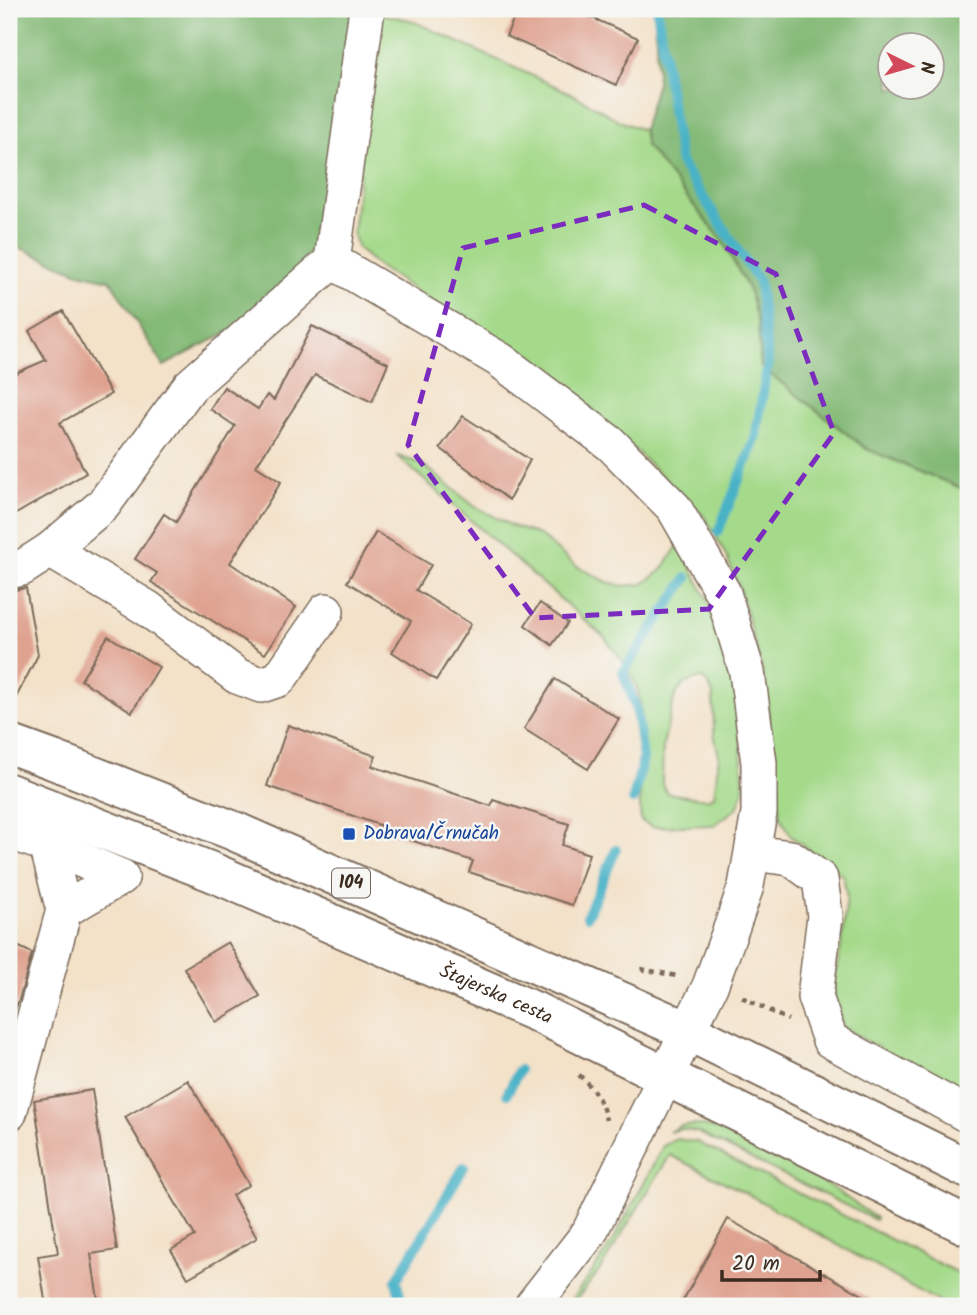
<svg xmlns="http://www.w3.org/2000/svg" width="977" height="1315" font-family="Kalam,sans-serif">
	<rect width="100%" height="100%" fill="#f6f6f2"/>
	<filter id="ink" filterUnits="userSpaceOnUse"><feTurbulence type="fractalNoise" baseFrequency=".0143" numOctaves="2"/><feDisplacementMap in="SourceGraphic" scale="14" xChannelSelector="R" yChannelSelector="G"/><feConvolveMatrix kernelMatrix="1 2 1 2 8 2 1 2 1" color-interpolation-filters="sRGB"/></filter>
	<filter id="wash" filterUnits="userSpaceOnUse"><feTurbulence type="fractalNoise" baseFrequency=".00686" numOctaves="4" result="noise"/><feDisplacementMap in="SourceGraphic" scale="28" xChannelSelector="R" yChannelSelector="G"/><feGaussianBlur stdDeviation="1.57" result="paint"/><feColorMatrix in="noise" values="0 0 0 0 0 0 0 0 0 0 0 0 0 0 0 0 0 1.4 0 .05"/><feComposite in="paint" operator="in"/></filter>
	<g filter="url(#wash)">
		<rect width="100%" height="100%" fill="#f3e1c8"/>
		<!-- green -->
		<g fill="#a5da8b" stroke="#708254" stroke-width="2" fill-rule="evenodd">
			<path d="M 376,13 L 410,20 L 570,93 L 622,122 L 643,130 L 646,146 L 722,240 L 749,290 L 758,324 L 761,367 L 866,449 L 968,491 L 968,1101 L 843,1027 L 835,1007 L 834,980 L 841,947 L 847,897 L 843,876 L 791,836 L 780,816 L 778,786 L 763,673 L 739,587 L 726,555 L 705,517 L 594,411 L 533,368 L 376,265 L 358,249 L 353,234 Z"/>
			<path d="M 397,456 L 422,464 L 474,506 L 512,526 L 539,535 L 576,566 L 607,582 L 624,586 L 643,584 L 662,570 L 679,544 L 711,606 L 738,703 L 744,790 L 737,808 L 714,825 L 653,827 L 641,821 C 636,781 648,724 637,688 C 631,670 616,652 604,637 ZM 700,678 L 708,683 L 713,694 L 714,734 L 719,755 L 714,796 L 706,799 L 667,793 L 662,784 L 663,745 L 675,695 L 685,683 Z"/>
			<path d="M 697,1125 C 765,1135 820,1180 876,1218 L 875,1220 L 697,1132 L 681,1129 L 669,1132 L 680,1126 Z"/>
			<path d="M 676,1139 L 697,1142 L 968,1278 L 968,1306 L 946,1306 L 744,1192 L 670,1155 L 600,1270 L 571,1306 L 565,1306 C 608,1259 634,1202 663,1146 Z"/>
		</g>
		<!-- forest -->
		<g fill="#84ba77" stroke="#60724a" stroke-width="2" fill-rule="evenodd">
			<path d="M 9,9 L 353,9 L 333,198 L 317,243 L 296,272 L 237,327 L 164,366 L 110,280 L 79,273 L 9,243 Z"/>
			<path d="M 655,9 L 968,9 L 968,491 L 867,449 L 761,367 L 758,324 L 749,290 L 722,240 L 646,146 L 643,130 L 657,82 ZM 890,46 L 932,46 L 932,88 L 890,88 Z"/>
		</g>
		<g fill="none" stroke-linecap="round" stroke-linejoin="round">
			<!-- stream -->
			<g stroke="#49b2c7" stroke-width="10">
				<path d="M 657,9 L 680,162 L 759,282 L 768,362 L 755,440 L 718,532"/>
				<path d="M 633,800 L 643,759 L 636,708 L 623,672 L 687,578"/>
				<path d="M 587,916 L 616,850"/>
				<path d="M 507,1094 L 519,1070"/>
				<path d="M 400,1295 L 396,1281 L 464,1167"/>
			</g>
		</g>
		<g id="blocks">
			<!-- building -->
			<g fill="#dfa290">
				<path d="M 518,9 L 572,9 L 638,38 L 616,85 L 506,36 Z"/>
				<path d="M 63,311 L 111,394 L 60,423 L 86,473 L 9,518 L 9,376 L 46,360 L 29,331 Z"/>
				<path d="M 312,326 L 388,363 L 372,402 L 315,375 L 256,466 L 281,482 L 230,563 L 296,607 L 265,654 L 151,582 L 157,573 L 135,559 L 164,514 L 176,522 L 235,426 L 210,409 L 224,387 L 258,409 L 267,395 L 274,400 Z"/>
				<path d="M 463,416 L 530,460 L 509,500 L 440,448 Z"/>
				<path d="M 376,532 L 431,565 L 416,590 L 471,624 L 436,680 L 392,652 L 411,621 L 347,582 Z"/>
				<path d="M 26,588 L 38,655 L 9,711 L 9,591 Z"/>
				<path d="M 540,603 L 568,623 L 552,645 L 525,625 Z"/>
				<path d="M 108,636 L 159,667 L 132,712 L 81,680 Z"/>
				<path d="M 555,679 L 619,719 L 588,769 L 524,729 Z"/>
				<path d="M 288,725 L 376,756 L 372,766 L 491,806 L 493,800 L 569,824 L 562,845 L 589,854 L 572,905 L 469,872 L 473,861 L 381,830 L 382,826 L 267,786 Z"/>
				<path d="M 9,942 L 32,953 L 19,1000 L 9,1023 Z"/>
				<path d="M 228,942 L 260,996 L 216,1022 L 184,968 Z"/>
				<path d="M 188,1080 L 249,1185 L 232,1195 L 257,1238 L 188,1278 L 171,1250 L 195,1236 L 125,1117 Z"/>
				<path d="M 92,1090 L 117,1250 L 91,1254 L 99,1306 L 46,1306 L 38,1256 L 58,1253 L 34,1100 Z"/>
				<path d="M 728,1219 L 882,1306 L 680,1306 Z"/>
			</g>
		</g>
	</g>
	<g filter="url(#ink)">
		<use href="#blocks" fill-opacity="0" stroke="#7b6a5a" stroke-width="2"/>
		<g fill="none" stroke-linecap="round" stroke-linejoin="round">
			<defs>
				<g id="street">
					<path d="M 332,261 L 367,9"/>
					<path d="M 50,550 L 147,608 L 237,676 L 261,685 L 279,679 L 326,611"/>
					<path d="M 9,571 L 22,568 L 50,550 L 103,505 L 190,386 L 332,261 L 500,360 L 611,444 L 674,508 L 723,593 L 747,672 L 759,763 L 759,813 L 746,886 L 732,926 L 710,986 L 589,1233 L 532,1306"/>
					<path d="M 9,831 L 47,845 L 64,910"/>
					<path d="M 47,845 L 121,877"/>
					<path d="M 753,853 L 791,858 L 820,879 L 825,916 L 815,997 L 830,1040 L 968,1115"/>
					<path d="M 9,1113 L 64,910 L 121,877"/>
				</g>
				<g id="primary">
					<path d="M 9,744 L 53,760 L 234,831 L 688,1031 L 968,1169"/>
					<path id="s1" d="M 9,793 L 212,872 L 536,1012 L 968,1226"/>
				</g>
			</defs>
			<!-- street casing -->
			<use href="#street" stroke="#7b6a5a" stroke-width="38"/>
			<!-- primary casing -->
			<use href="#primary" stroke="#7b6a5a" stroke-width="42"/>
			<!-- path -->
			<g stroke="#7b6a5a" stroke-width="4.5" stroke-dasharray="5 5" stroke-linecap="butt">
				<path d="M 641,969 L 677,976"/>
				<path d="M 742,997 L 788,1020"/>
				<path d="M 579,1075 C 593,1088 602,1100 606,1120"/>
			</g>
			<!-- street -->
			<use href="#street" stroke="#fff" stroke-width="35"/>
			<!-- primary -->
			<use href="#primary" stroke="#fff" stroke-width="38"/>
		</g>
	</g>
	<!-- marked area -->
	<path fill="none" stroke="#7b2cbf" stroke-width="5" stroke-dasharray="14 9" stroke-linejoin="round" d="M 644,205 L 776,274 L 834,433 L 709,609 L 535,618 L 408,445 L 463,248 Z"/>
	<!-- markers -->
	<rect fill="#1a4fb4" stroke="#f6f6f2" stroke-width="2.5" x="342" y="827" width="14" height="14" rx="3.5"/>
	<g text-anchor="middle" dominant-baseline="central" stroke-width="5" stroke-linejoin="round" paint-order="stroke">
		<!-- shield labels -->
		<rect fill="#f6f6f2" stroke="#73675e" stroke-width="2" x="332" y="868.5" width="38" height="29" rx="5"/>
		<g font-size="18" font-weight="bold" fill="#3b2a1e">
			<text x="351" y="883">104</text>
		</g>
		<!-- transit labels -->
		<g font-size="19" fill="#164399" stroke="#f6f6f2" text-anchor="start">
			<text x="363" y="834">Dobrava/Črnučah</text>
		</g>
		<!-- street labels -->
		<g font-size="19" fill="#3b2a1e" stroke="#f6f6f2">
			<text stroke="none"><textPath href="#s1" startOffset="527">Štajerska cesta</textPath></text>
		</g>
	</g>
	<!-- margin -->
	<rect width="977" height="1315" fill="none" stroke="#f6f6f2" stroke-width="35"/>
	<!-- north arrow -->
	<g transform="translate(911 66) rotate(95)"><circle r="33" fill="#f6f6f2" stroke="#aba49d" stroke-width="2"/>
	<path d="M0-5L12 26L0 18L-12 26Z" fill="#d1495b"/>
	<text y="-10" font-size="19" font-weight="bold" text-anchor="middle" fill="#3b2a1e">N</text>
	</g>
	<!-- scale -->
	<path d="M722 1270v10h98v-10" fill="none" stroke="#3b2a1e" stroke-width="3.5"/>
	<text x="732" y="1270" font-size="21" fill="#3b2a1e" stroke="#f6f6f2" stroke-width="5" paint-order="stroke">20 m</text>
</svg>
